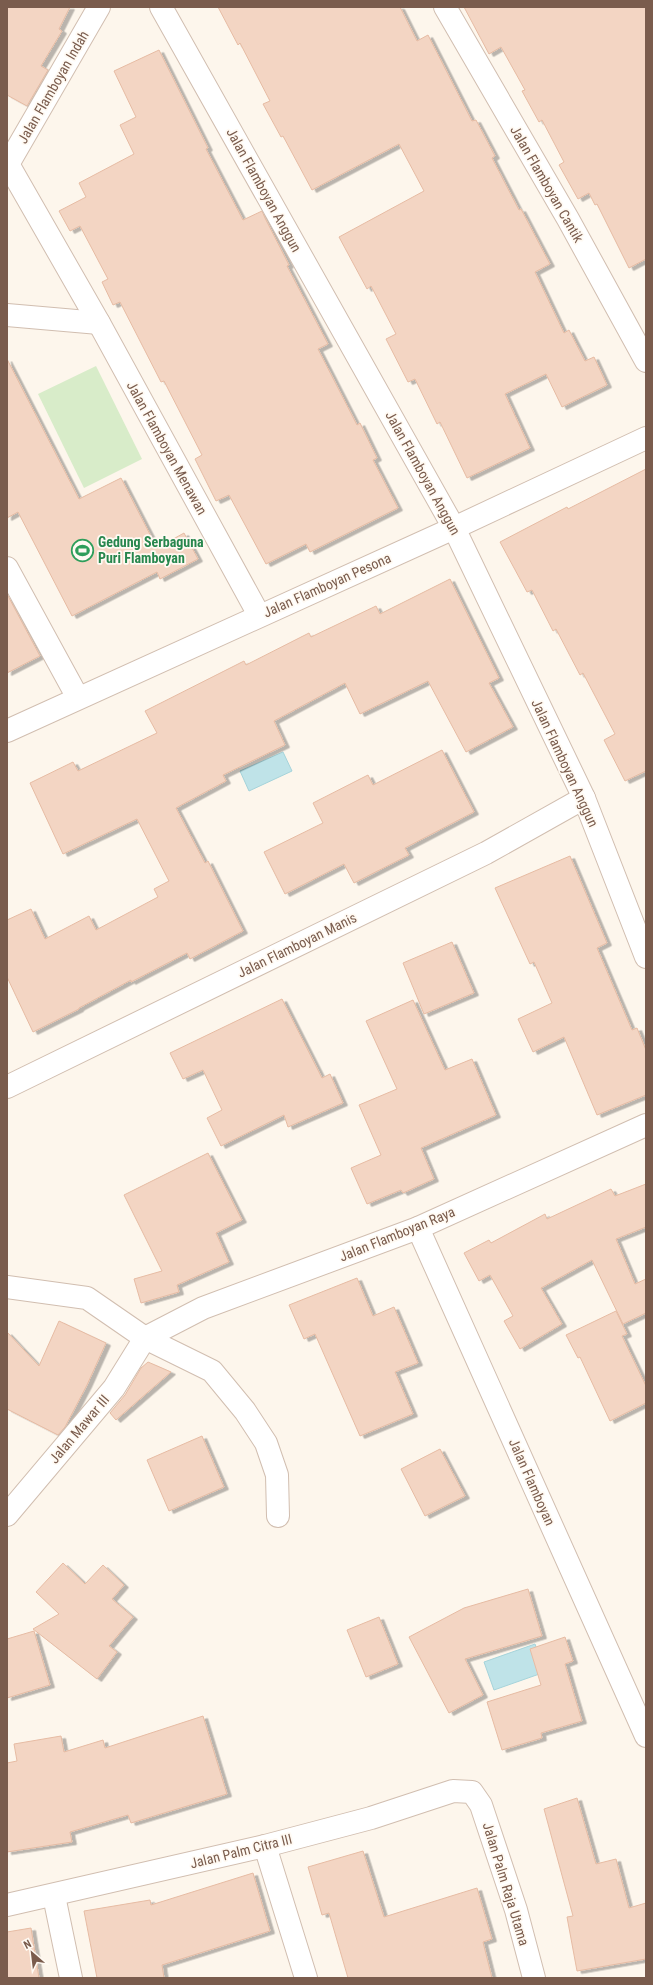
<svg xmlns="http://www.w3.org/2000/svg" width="653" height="1985" font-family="'Roboto Condensed',sans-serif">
	<defs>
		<filter id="shadow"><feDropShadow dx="4.5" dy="2.5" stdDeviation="0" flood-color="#0004"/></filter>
	</defs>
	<rect width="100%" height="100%" fill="#fdf6ec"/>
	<!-- green -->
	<path fill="#d8ecc9" d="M 96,366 L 142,459 L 84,488 L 38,394 Z"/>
	<!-- water -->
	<g fill="#bfe3e8" stroke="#a5d3da">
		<path d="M 283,752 L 292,771 L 249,791 L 240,771 Z"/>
		<path d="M 535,1644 L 545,1672 L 494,1690 L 484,1662 Z"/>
	</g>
	<!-- building -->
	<g fill="#f3d5c3" stroke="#e6bba3" filter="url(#shadow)">
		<path d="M 7,7 L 70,7 L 59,29 L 62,31 L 41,66 L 48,70 L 27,106 L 7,95 Z"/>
		<path d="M 218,7 L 400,7 L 417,41 L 428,35 L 472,121 L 476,120 L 495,156 L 492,158 L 519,210 L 521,209 L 550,264 L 535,272 L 564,333 L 569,330 L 585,361 L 594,357 L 607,385 L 562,407 L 546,374 L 505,394 L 530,448 L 467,478 L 440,422 L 437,424 L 415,379 L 408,382 L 386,339 L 396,334 L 371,286 L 367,289 L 339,237 L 424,191 L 399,144 L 312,190 L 283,136 L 281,137 L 263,104 L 270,101 L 240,43 L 238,45 Z"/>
		<path d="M 464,7 L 646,7 L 646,259 L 629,268 L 597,204 L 595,205 L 589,193 L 578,199 L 559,165 L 564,162 L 542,120 L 539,122 L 522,91 L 525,90 L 501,47 L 489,54 Z"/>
		<path d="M 159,50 L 208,148 L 206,149 L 243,220 L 262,211 L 265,218 L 289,265 L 287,266 L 328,344 L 318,349 L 357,425 L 360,423 L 377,458 L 373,460 L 398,508 L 310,552 L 306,544 L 266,564 L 229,495 L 216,501 L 195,459 L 202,455 L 164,381 L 161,382 L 120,302 L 113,305 L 102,282 L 108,279 L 80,226 L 70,231 L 59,211 L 86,197 L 79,183 L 134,154 L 120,125 L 136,117 L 114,71 Z"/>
		<path d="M 7,359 L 79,499 L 121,478 L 157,548 L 184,533 L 198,559 L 160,579 L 157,572 L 72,616 L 18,512 L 7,518 Z"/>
		<path d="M 646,469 L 646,771 L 625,781 L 604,740 L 615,734 L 583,673 L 580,675 L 556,629 L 553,631 L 532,590 L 527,592 L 500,542 L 567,507 L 568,509 Z"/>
		<path d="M 450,579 L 499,678 L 489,683 L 513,727 L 466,752 L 428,681 L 360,714 L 345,683 L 274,721 L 285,745 L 223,775 L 226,781 L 176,808 L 205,863 L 208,861 L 243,931 L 190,959 L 187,953 L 131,982 L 131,980 L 79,1008 L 79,1009 L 33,1032 L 7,977 L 7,920 L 31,909 L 45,939 L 89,916 L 96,930 L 158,897 L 154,889 L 169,881 L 137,819 L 63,854 L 30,783 L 73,762 L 78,771 L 157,733 L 145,711 L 244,661 L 246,665 L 309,633 L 311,637 L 376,606 L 380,614 Z"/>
		<path d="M 7,594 L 40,656 L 7,673 Z"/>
		<path d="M 442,750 L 474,812 L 405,848 L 409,855 L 354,883 L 344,864 L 285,894 L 264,852 L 323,823 L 313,803 L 368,775 L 373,785 Z"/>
		<path d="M 570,856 L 607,943 L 597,948 L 632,1030 L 637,1028 L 646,1050 L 646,1095 L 597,1115 L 564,1037 L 533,1052 L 518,1019 L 552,1003 L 534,962 L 530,964 L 495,888 Z"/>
		<path d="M 452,942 L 474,993 L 424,1014 L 403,963 Z"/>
		<path d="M 282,999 L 322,1078 L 330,1074 L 343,1103 L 288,1127 L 284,1115 L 221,1146 L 207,1118 L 222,1110 L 203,1070 L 183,1079 L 170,1053 Z"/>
		<path d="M 413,1000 L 445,1070 L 472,1059 L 496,1115 L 421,1148 L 434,1179 L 403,1193 L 401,1190 L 367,1204 L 351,1168 L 381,1155 L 359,1105 L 397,1089 L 366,1021 Z"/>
		<path d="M 208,1153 L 242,1220 L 216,1233 L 229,1262 L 177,1285 L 179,1292 L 141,1303 L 134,1279 L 162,1271 L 124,1195 Z"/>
		<path d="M 646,1184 L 646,1227 L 616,1239 L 635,1284 L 646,1279 L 646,1313 L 623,1324 L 592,1260 L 541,1288 L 562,1324 L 520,1349 L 504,1321 L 513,1316 L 490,1275 L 479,1281 L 464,1253 L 489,1240 L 491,1243 L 545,1214 L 547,1219 L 611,1189 L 615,1196 Z"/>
		<path d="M 357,1278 L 373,1316 L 394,1307 L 418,1363 L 395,1372 L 413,1414 L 360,1436 L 315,1334 L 304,1339 L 289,1305 Z"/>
		<path d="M 616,1311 L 627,1334 L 622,1336 L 646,1386 L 646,1403 L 610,1421 L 580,1357 L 578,1358 L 566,1335 Z"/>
		<path d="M 59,1321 L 106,1343 L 87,1385 L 65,1427 L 58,1435 L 7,1409 L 7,1332 L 39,1366 Z"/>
		<path d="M 148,1362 L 171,1372 L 116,1420 L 110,1413 L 125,1395 L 141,1368 Z"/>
		<path d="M 202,1436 L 224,1487 L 169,1511 L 147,1460 Z"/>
		<path d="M 440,1449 L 465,1496 L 425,1516 L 401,1469 Z"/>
		<path d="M 63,1563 L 85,1584 L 103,1565 L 124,1585 L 112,1599 L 133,1617 L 109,1646 L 117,1652 L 97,1679 L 33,1629 L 59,1614 L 36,1592 Z"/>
		<path d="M 528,1589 L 542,1636 L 465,1659 L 483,1695 L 449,1713 L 409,1637 L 464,1608 Z"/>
		<path d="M 379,1617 L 398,1664 L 366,1677 L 347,1630 Z"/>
		<path d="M 34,1631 L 50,1685 L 7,1698 L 7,1639 Z"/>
		<path d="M 565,1637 L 573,1661 L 565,1664 L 582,1721 L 541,1733 L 542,1738 L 502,1750 L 487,1702 L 541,1685 L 530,1649 Z"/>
		<path d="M 203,1716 L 227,1794 L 131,1823 L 128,1815 L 70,1832 L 72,1842 L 7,1852 L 7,1763 L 17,1761 L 14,1744 L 61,1736 L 64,1752 L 103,1740 L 105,1748 Z"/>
		<path d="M 577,1798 L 596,1864 L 616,1859 L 629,1908 L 646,1903 L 646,1959 L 577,1971 L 567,1917 L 573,1916 L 544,1809 Z"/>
		<path d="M 363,1851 L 384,1917 L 477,1888 L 492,1939 L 483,1942 L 492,1978 L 348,1978 L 329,1913 L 322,1915 L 308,1867 Z"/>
		<path d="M 253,1873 L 270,1931 L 162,1965 L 164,1978 L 97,1978 L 84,1911 L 150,1900 L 151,1905 Z"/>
		<path d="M 31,1928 L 39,1978 L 7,1978 L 7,1932 Z"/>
	</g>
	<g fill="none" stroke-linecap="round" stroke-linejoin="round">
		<defs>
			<g id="minor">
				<path d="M 161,7 L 454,528 L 584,798 L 646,957"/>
				<path d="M 445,7 L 568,219 L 646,361"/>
				<path d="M 8,164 L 99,323 L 259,615"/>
				<path d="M 7,166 L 99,7"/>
				<path d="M 7,315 L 99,323"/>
				<path d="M 7,568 L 78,698"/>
				<path d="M 7,731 L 454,528 L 646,438"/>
				<path d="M 7,1087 L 486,853 L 584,798"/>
				<path d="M 418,1228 L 646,1736"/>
				<path d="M 7,1287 L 87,1298 L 145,1338 L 212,1371 L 245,1411 L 266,1443 L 277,1475 L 278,1516"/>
				<path d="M 7,1515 L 114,1388 L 145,1338 L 203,1308 L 418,1228 L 646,1125"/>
				<path d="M 265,1846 L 306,1978"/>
				<path d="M 54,1896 L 71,1978"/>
				<path d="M 7,1905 L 265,1846 L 371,1818 L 453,1791 L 472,1792 L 481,1805 L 516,1910 L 534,1978"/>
			</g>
		</defs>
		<!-- minor casing -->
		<use href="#minor" stroke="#d1beb0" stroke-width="24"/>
		<!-- minor -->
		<use href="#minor" stroke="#fff" stroke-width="22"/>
	</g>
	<!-- icons -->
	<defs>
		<symbol id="stadium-ring" viewBox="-11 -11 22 22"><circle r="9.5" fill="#fffaf3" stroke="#2e9e5b" stroke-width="1.5"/><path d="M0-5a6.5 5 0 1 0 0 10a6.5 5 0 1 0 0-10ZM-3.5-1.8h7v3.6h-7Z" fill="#2e9e5b"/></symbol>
	</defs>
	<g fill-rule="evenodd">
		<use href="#stadium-ring" x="70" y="538" width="25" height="25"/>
	</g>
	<g text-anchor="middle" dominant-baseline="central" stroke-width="3.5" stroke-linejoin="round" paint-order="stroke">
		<!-- street labels -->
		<g font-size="14" fill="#7a5c4d" stroke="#fffaf3">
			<text transform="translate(53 87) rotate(-60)">Jalan Flamboyan Indah</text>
			<text transform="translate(547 184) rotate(60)">Jalan Flamboyan Cantik</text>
			<text transform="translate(264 190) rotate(61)">Jalan Flamboyan Anggun</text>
			<text transform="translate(167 448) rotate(61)">Jalan Flamboyan Menawan</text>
			<text transform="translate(423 473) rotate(61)">Jalan Flamboyan Anggun</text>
			<text transform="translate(327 585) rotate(-24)">Jalan Flamboyan Pesona</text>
			<text transform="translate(565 763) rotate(65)">Jalan Flamboyan Anggun</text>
			<text transform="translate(297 945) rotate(-26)">Jalan Flamboyan Manis</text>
			<text transform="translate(397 1234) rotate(-22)">Jalan Flamboyan Raya</text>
			<text transform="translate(79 1429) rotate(-50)">Jalan Mawar III</text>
			<text transform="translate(532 1482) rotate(66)">Jalan Flamboyan</text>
			<text transform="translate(241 1851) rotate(-14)">Jalan Palm Citra III</text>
			<text transform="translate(506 1884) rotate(73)">Jalan Palm Raja Utama</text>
		</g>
		<!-- leisure labels -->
		<g font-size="14" font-weight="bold" fill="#27864d" stroke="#fffaf3" text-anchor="start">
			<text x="98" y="542">Gedung Serbaguna<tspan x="98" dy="16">Puri Flamboyan</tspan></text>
		</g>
	</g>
	<!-- border -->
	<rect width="653" height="1985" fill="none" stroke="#7a5c4d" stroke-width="16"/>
	<!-- north arrow -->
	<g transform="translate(32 1953) rotate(332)" stroke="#fffaf3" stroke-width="3" paint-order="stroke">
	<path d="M0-3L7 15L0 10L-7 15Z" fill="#7a5c4d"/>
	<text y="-6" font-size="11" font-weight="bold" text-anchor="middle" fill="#7a5c4d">N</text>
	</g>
</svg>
